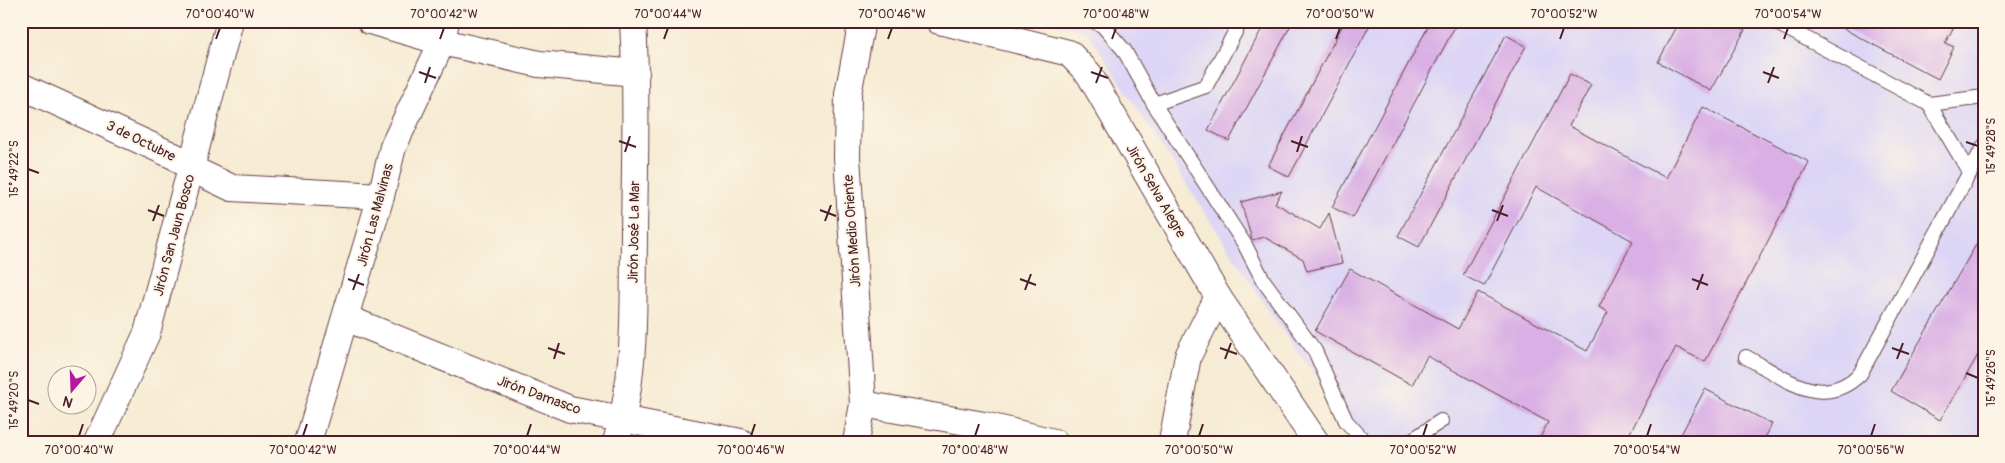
<svg xmlns="http://www.w3.org/2000/svg" width="2005" height="463" font-family="Pangolin,sans-serif">
	<rect width="100%" height="100%" fill="#fcf5e5"/>
	<filter id="ink" filterUnits="userSpaceOnUse"><feTurbulence type="fractalNoise" baseFrequency=".02" numOctaves="2"/><feDisplacementMap in="SourceGraphic" scale="10" xChannelSelector="R" yChannelSelector="G"/><feConvolveMatrix kernelMatrix="1 2 1 2 8 2 1 2 1" color-interpolation-filters="sRGB"/></filter>
	<filter id="wash" filterUnits="userSpaceOnUse"><feTurbulence type="fractalNoise" baseFrequency=".0096" numOctaves="4" result="noise"/><feDisplacementMap in="SourceGraphic" scale="20" xChannelSelector="R" yChannelSelector="G"/><feGaussianBlur stdDeviation="1.12" result="paint"/><feColorMatrix in="noise" values="0 0 0 0 0 0 0 0 0 0 0 0 0 0 0 0 0 1.4 0 .05"/><feComposite in="paint" operator="in"/></filter>
	<g filter="url(#wash)">
		<rect width="100%" height="100%" fill="#f6ebd3"/>
		<!-- built -->
		<path fill="#dcd5f6" d="M 1043,21 L 1984,21 L 1984,442 L 1365,442 L 1284,334 L 1087,31 Z"/>
		<g id="blocks">
			<!-- building -->
			<g fill="#d9afe5">
				<path d="M 1266,21 L 1293,21 L 1229,141 L 1208,130 Z"/>
				<path d="M 1345,21 L 1372,21 L 1289,177 L 1268,166 Z"/>
				<path d="M 1431,21 L 1458,21 L 1353,218 L 1332,207 Z"/>
				<path d="M 1680,21 L 1729,21 L 1745,30 L 1711,91 L 1658,62 Z"/>
				<path d="M 1829,21 L 1957,21 L 1945,43 L 1954,47 L 1938,79 Z"/>
				<path d="M 1506,35 L 1526,46 L 1419,247 L 1398,236 Z"/>
				<path d="M 1570,74 L 1591,85 L 1569,126 L 1666,178 L 1703,107 L 1809,162 L 1705,362 L 1676,347 L 1625,442 L 1538,442 L 1548,422 L 1427,356 L 1412,385 L 1315,331 L 1350,269 L 1458,329 L 1478,292 L 1587,351 L 1608,312 L 1599,307 L 1633,241 L 1536,187 L 1484,286 L 1463,275 Z"/>
				<path d="M 1282,191 L 1275,203 L 1320,229 L 1329,213 L 1342,263 L 1307,271 L 1303,259 L 1264,237 L 1252,240 L 1241,202 Z"/>
				<path d="M 1984,231 L 1984,345 L 1940,420 L 1891,391 Z"/>
				<path d="M 1705,389 L 1772,424 L 1763,442 L 1677,442 Z"/>
			</g>
		</g>
	</g>
	<g filter="url(#ink)">
		<use href="#blocks" fill-opacity="0" stroke="#643e44" stroke-width="1"/>
		<g fill="none" stroke-linecap="round" stroke-linejoin="round">
			<defs>
				<g id="service">
					<path d="M 1093,21 L 1102,25 L 1124,50 L 1154,104 L 1245,245 L 1263,280 L 1315,351 L 1346,421 L 1365,442"/>
					<path d="M 1773,21 L 1929,104 L 1984,97"/>
					<path d="M 1154,104 L 1206,86 L 1241,21"/>
					<path d="M 1929,104 L 1970,173"/>
					<path d="M 1746,357 C 1785,378 1822,411 1860,374 L 1984,146"/>
					<path d="M 1409,442 L 1441,421"/>
				</g>
				<g id="minor">
					<path d="M 370,21 L 442,42 L 539,64 L 636,73"/>
					<path d="M 939,21 L 1069,53 L 1089,74 L 1218,297 L 1316,442"/>
					<path d="M 21,86 L 176,157 L 192,169 L 232,188 L 381,196"/>
					<path d="M 346,318 L 570,409 L 741,442"/>
					<path d="M 863,404 L 984,425 L 1054,442"/>
					<path d="M 97,442 L 147,333 L 230,21"/>
					<path d="M 308,442 L 381,196 L 393,147 L 442,42 L 446,21"/>
					<path d="M 616,442 C 637,375 633,304 634,234 C 635,163 637,92 633,21"/>
					<path d="M 856,442 L 863,404 L 847,157 L 848,94 L 862,21"/>
					<path d="M 1172,442 L 1188,356 L 1218,297"/>
				</g>
			</defs>
			<!-- service casing -->
			<use href="#service" stroke="#643e44" stroke-width="16"/>
			<!-- minor casing -->
			<use href="#minor" stroke="#643e44" stroke-width="28"/>
			<!-- service -->
			<use href="#service" stroke="#fff" stroke-width="14"/>
			<!-- minor -->
			<use href="#minor" stroke="#fff" stroke-width="26"/>
		</g>
	</g>
	<!-- ticks -->
	<path fill="none" stroke="#4a1f2b" stroke-width="2" d="M 216,39 L 220,28M 440,39 L 444,28M 664,39 L 668,28M 888,39 L 892,28M 1112,39 L 1116,28M 1336,39 L 1340,28M 1560,39 L 1564,28M 1784,39 L 1788,28M 419,72 L 436,78M 1091,72 L 1108,78M 1763,72 L 1779,78M 425,83 L 430,67M 1096,83 L 1102,67M 1768,83 L 1774,67M 619,141 L 636,147M 1291,141 L 1308,147M 1966,142 L 1978,146M 625,152 L 630,136M 1297,152 L 1302,136M 28,169 L 39,173M 148,210 L 164,216M 820,210 L 836,216M 1492,210 L 1508,216M 153,221 L 159,205M 825,221 L 831,205M 1497,221 L 1503,205M 348,279 L 364,285M 1020,279 L 1036,285M 1692,279 L 1708,285M 353,290 L 359,274M 1025,290 L 1031,274M 1697,290 L 1703,274M 548,348 L 565,354M 1220,348 L 1237,354M 1892,348 L 1909,354M 554,359 L 559,343M 1225,359 L 1231,343M 1897,359 L 1903,343M 1966,373 L 1978,378M 28,400 L 39,404M 79,436 L 83,424M 303,436 L 307,424M 527,436 L 531,424M 751,436 L 755,424M 975,436 L 979,424M 1199,436 L 1203,424M 1423,436 L 1427,424M 1647,436 L 1651,424M 1871,436 L 1875,424"/>
	<g text-anchor="middle" dominant-baseline="central" stroke-width="4" stroke-linejoin="round" paint-order="stroke">
		<!-- street labels -->
		<g font-size="14" fill="#4a1f2b" stroke="#fcf5e5">
			<text transform="translate(141 141) rotate(26)">3 de Octubre</text>
			<text transform="translate(1156 191) rotate(60)">Jirón Selva Alegre</text>
			<text transform="translate(375 215) rotate(-75)">Jirón Las Malvinas</text>
			<text transform="translate(852 231) rotate(-94)">Jirón Medio Oriente</text>
			<text transform="translate(634 232) rotate(-89)">Jirón José La Mar</text>
			<text transform="translate(174 235) rotate(-75)">Jirón San Jaun Bosco</text>
			<text transform="translate(539 395) rotate(20)">Jirón Damasco</text>
		</g>
	</g>
	<!-- margin -->
	<rect width="2005" height="463" fill="none" stroke="#fcf5e5" stroke-width="55"/>
	<!-- north arrow -->
	<g transform="translate(72 390) rotate(199)"><circle r="24" fill="#fcf5e5" stroke="#b59f9b"/>
	<path d="M0-4L9 19L0 12L-9 19Z" fill="#b5179e"/>
	<text y="-8" font-size="14" font-weight="bold" text-anchor="middle" fill="#4a1f2b">N</text>
	</g>
	<rect x="28" y="28" width="1950" height="408" fill="none" stroke="#4a1f2b" stroke-width="2"/>
	<g font-size="12" text-anchor="middle" fill="#4a1f2b">
		<text x="220" y="18">70°00'40"W</text>
		<text x="444" y="18">70°00'42"W</text>
		<text x="668" y="18">70°00'44"W</text>
		<text x="892" y="18">70°00'46"W</text>
		<text x="1116" y="18">70°00'48"W</text>
		<text x="1340" y="18">70°00'50"W</text>
		<text x="1564" y="18">70°00'52"W</text>
		<text x="1788" y="18">70°00'54"W</text>
		<text transform="translate(1991 146) rotate(-90)" y="4">15°49'28"S</text>
		<text transform="translate(14 169) rotate(-90)" y="4">15°49'22"S</text>
		<text transform="translate(1991 378) rotate(-90)" y="4">15°49'26"S</text>
		<text transform="translate(14 400) rotate(-90)" y="4">15°49'20"S</text>
		<text x="79" y="454">70°00'40"W</text>
		<text x="303" y="454">70°00'42"W</text>
		<text x="527" y="454">70°00'44"W</text>
		<text x="751" y="454">70°00'46"W</text>
		<text x="975" y="454">70°00'48"W</text>
		<text x="1199" y="454">70°00'50"W</text>
		<text x="1423" y="454">70°00'52"W</text>
		<text x="1647" y="454">70°00'54"W</text>
		<text x="1871" y="454">70°00'56"W</text>
	</g>
</svg>
